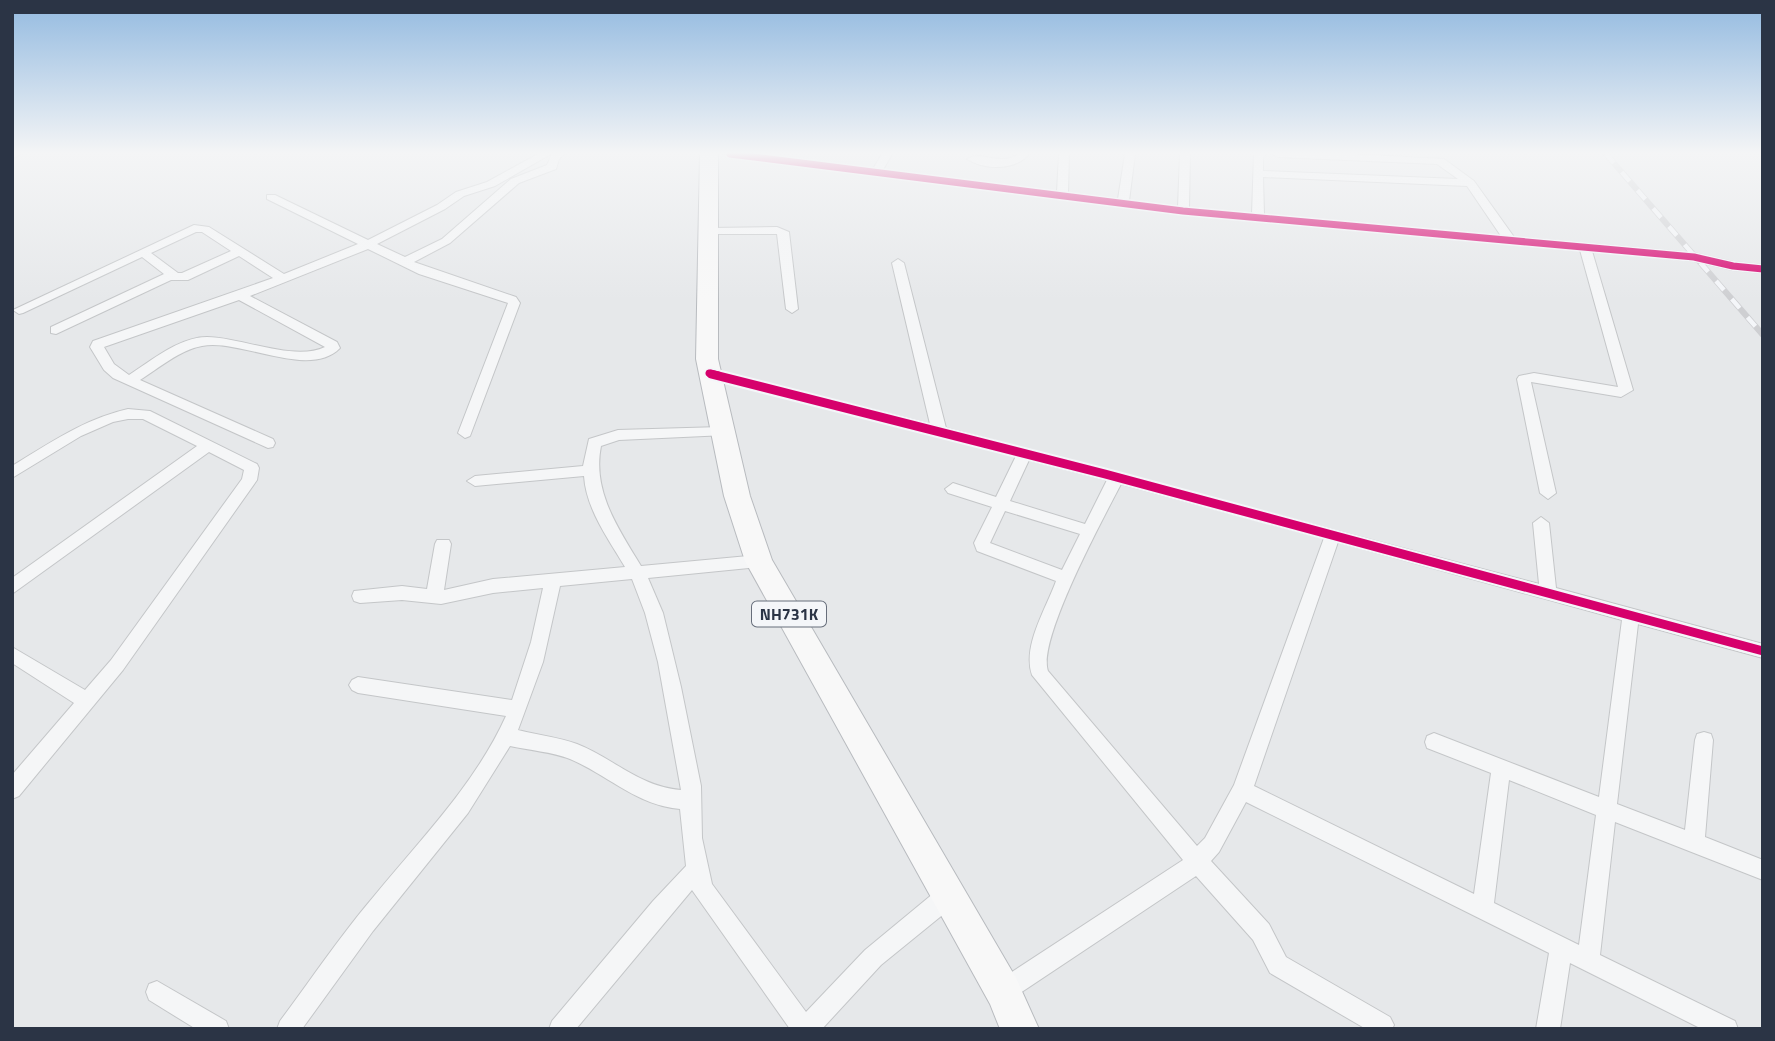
<svg xmlns="http://www.w3.org/2000/svg" width="1775" height="1041" font-family="'Titillium Web',sans-serif">
	<rect width="100%" height="100%" fill="#e6e8ea"/>
	<g fill="none" stroke-linecap="round" stroke-linejoin="round">
		<defs>
			<g id="minor">
				<path d="M 12,154 L 20,154 L 12,159 Z"/>
				<path d="M 538,154 L 551,154 L 495,186 L 464,196 L 445,209 L 377,244 L 405,257 L 442,239 L 511,179 L 547,165 L 552,154 L 564,154 L 559,159 L 556,169 L 519,183 L 450,243 L 414,262 L 516,297 L 520,303 L 470,436 L 465,438 L 458,433 L 508,303 L 419,274 L 368,249 L 250,296 L 337,342 L 340,348 C 309,380 239,338 202,346 C 180,350 159,368 140,380 L 273,439 L 275,443 L 273,447 L 268,448 L 113,378 L 104,370 L 90,347 L 93,341 L 273,278 L 239,256 L 188,280 L 171,280 L 56,334 L 51,333 L 51,327 L 164,274 L 142,257 L 23,313 L 19,314 L 13,310 L 194,225 L 209,227 L 284,274 L 358,244 L 267,199 L 267,195 L 275,195 L 368,240 L 437,205 L 456,192 L 487,182 ZM 196,232 L 202,232 L 231,251 L 182,273 L 178,273 L 151,253 ZM 239,300 L 325,347 C 294,362 240,337 207,337 C 179,337 151,361 129,375 L 114,364 L 104,347 Z"/>
				<path d="M 725,154 L 755,154 L 873,169 L 882,154 L 892,154 L 883,170 L 1057,192 L 1059,154 L 1069,154 L 1068,193 L 1118,199 L 1125,154 L 1135,154 L 1129,201 L 1178,207 L 1180,154 L 1190,154 L 1189,208 L 1252,214 L 1254,154 L 1266,154 L 1263,157 L 1263,171 L 1458,179 L 1437,164 L 1278,157 L 1273,154 L 1352,154 L 1444,159 L 1474,181 L 1514,237 L 1694,253 L 1733,262 L 1763,265 L 1763,273 L 1733,270 L 1694,261 L 1592,251 L 1633,390 L 1621,397 L 1531,382 L 1556,493 L 1548,499 L 1540,493 L 1517,379 L 1519,376 L 1534,373 L 1618,387 L 1580,250 L 1183,214 L 730,157 ZM 1263,177 L 1467,186 L 1501,236 L 1264,215 Z"/>
				<path d="M 1018,154 L 1029,154 C 1015,171 984,170 967,159 C 982,150 1002,167 1018,154 Z"/>
				<path d="M 777,227 L 789,232 L 798,309 L 792,313 L 786,309 L 777,234 L 710,234 L 704,231 L 710,228 Z"/>
				<path d="M 898,259 L 904,263 L 946,428 L 1539,584 L 1533,523 L 1541,517 L 1549,523 L 1556,588 L 1763,644 L 1763,658 L 1638,624 L 1617,804 L 1685,830 L 1695,740 L 1697,734 L 1704,732 L 1711,734 L 1713,740 L 1705,837 L 1763,860 L 1763,880 L 1615,822 L 1600,955 L 1735,1021 L 1738,1029 L 1702,1029 L 1570,963 L 1560,1029 L 1536,1029 L 1549,953 L 1246,802 L 1219,852 L 1211,861 L 1269,924 L 1286,957 L 1390,1017 L 1394,1025 L 1392,1029 L 1366,1029 L 1270,973 L 1253,940 L 1196,876 L 1011,999 L 1003,1002 L 995,999 L 992,991 L 995,983 L 1183,860 L 1032,675 C 1022,646 1046,609 1056,581 L 977,551 L 974,543 L 992,507 L 948,493 L 945,489 L 953,483 L 996,497 L 1016,456 L 709,377 L 702,373 L 709,369 L 930,424 L 892,263 ZM 1029,460 L 1107,480 L 1085,524 L 1010,501 ZM 1121,484 L 1324,538 L 1234,785 L 1205,838 L 1197,846 L 1048,671 C 1037,640 1104,517 1121,484 ZM 1005,511 L 1080,534 L 1062,570 L 990,543 ZM 1338,542 L 1622,620 L 1599,797 L 1434,733 L 1427,736 L 1425,742 L 1427,748 L 1491,773 L 1474,894 L 1254,786 ZM 1509,780 L 1596,815 L 1579,945 L 1494,903 Z"/>
				<path d="M 128,409 L 150,411 L 257,464 L 259,468 L 257,480 L 123,670 L 19,796 L 12,799 L 12,775 L 74,703 L 12,663 L 12,647 L 85,690 L 111,660 L 242,479 L 244,470 L 209,452 L 12,594 L 12,578 L 197,446 L 143,419 L 128,419 L 113,422 L 81,436 L 12,478 L 12,466 C 50,443 84,419 128,409 Z"/>
				<path d="M 721,427 L 726,429 L 728,432 L 726,435 L 619,440 L 601,446 C 592,491 618,528 641,566 L 759,555 L 765,557 L 767,561 L 765,565 L 759,567 L 648,578 L 663,613 L 681,687 L 701,786 L 702,838 L 712,884 L 806,1012 L 865,950 L 940,888 L 948,885 L 956,888 L 959,896 L 956,904 L 881,965 L 822,1029 L 790,1029 L 692,890 L 576,1029 L 549,1029 L 552,1021 L 653,901 L 686,866 L 680,809 C 636,805 608,775 570,759 C 552,752 529,750 510,746 L 468,813 L 373,931 L 302,1029 L 277,1029 L 280,1021 C 310,981 338,939 370,901 C 418,842 475,785 506,716 L 358,693 L 352,690 L 349,685 L 352,680 L 358,677 L 512,700 L 531,642 L 543,588 L 493,593 L 441,604 L 402,600 L 360,603 L 354,601 L 352,596 L 354,591 L 402,586 L 427,589 L 435,544 L 437,540 L 449,540 L 451,544 L 444,590 L 493,579 L 625,567 C 609,540 586,509 584,476 L 475,486 L 467,481 L 475,476 L 583,466 L 589,439 L 618,430 ZM 632,579 L 645,613 L 658,662 L 681,790 C 640,787 613,758 577,744 C 558,737 537,735 518,730 L 543,662 L 560,586 Z"/>
				<path d="M 157,981 L 226,1021 L 229,1029 L 196,1029 L 149,1000 L 146,992 L 149,984 Z"/>
			</g>
			<path id="trunk" d="M 700,154 L 718,154 L 718,359 L 750,496 L 772,560 L 1016,978 L 1039,1029 L 1000,1029 L 990,1004 L 745,561 L 724,496 L 696,359 Z"/>
		</defs>
		<!-- minor casing -->
		<use href="#minor" stroke="#c4c6c8" stroke-width="2"/>
		<!-- trunk casing -->
		<use href="#trunk" stroke="#b8bbbf" stroke-width="2"/>
		<!-- minor -->
		<use href="#minor" fill="#f5f6f7" fill-rule="evenodd"/>
		<!-- trunk -->
		<use href="#trunk" fill="#f8f8f8" fill-rule="evenodd"/>
		<defs>
			<path id="rail" d="M 1606,154 L 1763,335"/>
		</defs>
		<!-- rail casing -->
		<use href="#rail" stroke="#cecfd2" stroke-width="6"/>
		<!-- rail -->
		<use href="#rail" stroke="#f4f6f9" stroke-width="4.5" stroke-dasharray="12" stroke-linecap="butt"/>
		<defs>
			<g id="cycleway-far1">
				<path d="M 730,154 L 1183,211 L 1694,257 L 1733,266 L 1763,269"/>
				<path d="M 709,373 L 718,375"/>
			</g>
			<path id="cycleway" d="M 711,374 L 1105,474 L 1763,651"/>
		</defs>
		<!-- cycleway-far1 casing -->
		<use href="#cycleway-far1" stroke="#f4f6f9" stroke-width="10"/>
		<!-- cycleway casing -->
		<use href="#cycleway" stroke="#f4f6f9" stroke-width="13"/>
		<!-- cycleway-far1 -->
		<use href="#cycleway-far1" stroke="#d6006c" stroke-width="7"/>
		<!-- cycleway -->
		<use href="#cycleway" stroke="#d6006c" stroke-width="9"/>
	</g>
	<!-- sky -->
	<linearGradient id="sky" x2="0" y2="1"><stop stop-color="#93bae0"/><stop offset="0.51" stop-color="#f4f5f6"/><stop offset="1" stop-color="#f4f5f6" stop-opacity="0"/></linearGradient>
	<rect width="1775" height="300" fill="url(#sky)"/>
	<g text-anchor="middle" dominant-baseline="central" stroke-width="7" stroke-linejoin="round" paint-order="stroke">
		<!-- shield labels -->
		<rect fill="#f4f6f9" stroke="#676e7b" stroke-width="2" x="752" y="601.5" width="74" height="25" rx="5"/>
		<g font-size="16" font-weight="bold" fill="#2b3445">
			<text x="789" y="614">NH731K</text>
		</g>
	</g>
	<!-- border -->
	<rect width="1775" height="1041" fill="none" stroke="#2b3445" stroke-width="28"/>
</svg>
